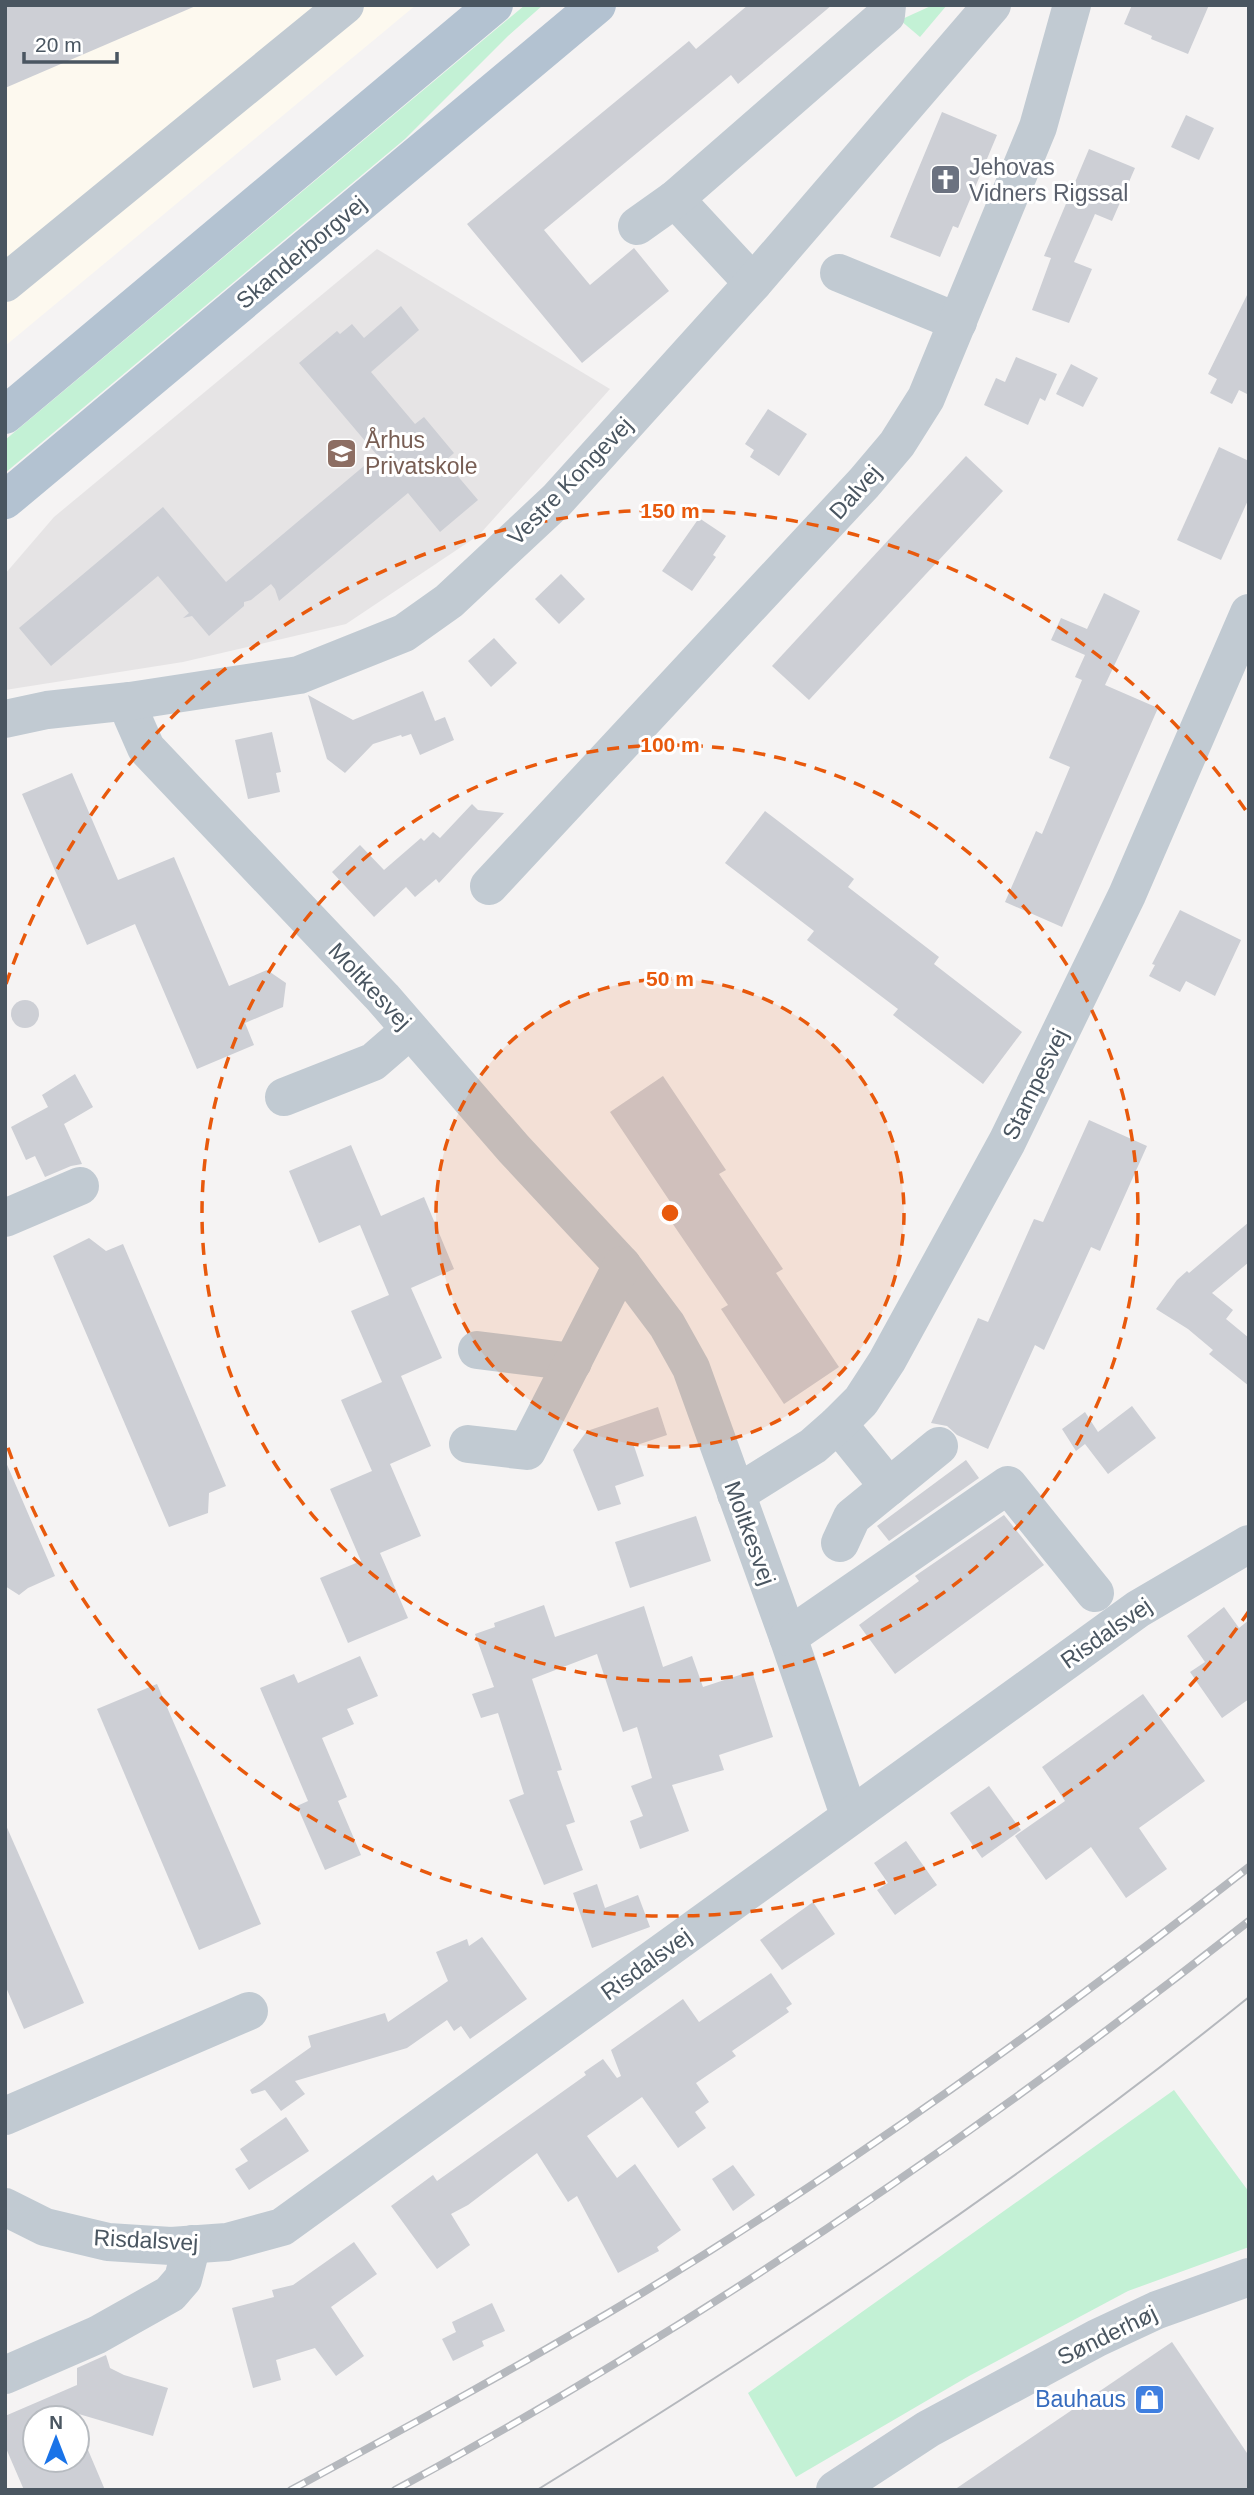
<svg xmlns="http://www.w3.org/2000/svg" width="1254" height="2495" font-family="Arial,sans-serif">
	<rect width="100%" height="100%" fill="#f5f3f3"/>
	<!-- commercial -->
	<path fill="#fdf9ef" d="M 5,5 L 416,5 L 5,346 Z"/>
	<!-- education -->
	<path fill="#e6e4e5" d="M 377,249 L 610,389 L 479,535 L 346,624 L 183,662 L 5,690 L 5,574 L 54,517 Z"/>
	<!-- green -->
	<g fill="#c3f1d5">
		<path d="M 525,5 L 543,5 L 508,36 L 405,139 L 5,473 L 5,440 Z"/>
		<path d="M 933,5 L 947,5 L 920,37 L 900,20 Z"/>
		<path d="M 1174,2090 L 1249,2192 L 1249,2247 L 1128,2291 L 969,2376 L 796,2477 L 748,2393 Z"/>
	</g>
	<!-- building -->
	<g fill="#cdcfd5">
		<path d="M 5,5 L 198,5 L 5,88 Z"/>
		<path d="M 748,5 L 832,5 L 738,84 L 731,75 L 544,230 L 590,285 L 634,248 L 669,291 L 582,363 L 467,224 L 689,41 L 696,49 Z"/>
		<path d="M 1132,5 L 1209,5 L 1188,54 L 1151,39 L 1152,36 L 1124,24 Z"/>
		<path d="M 942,112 L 997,135 L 958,228 L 953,226 L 940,257 L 890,237 Z"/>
		<path d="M 1186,115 L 1214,128 L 1199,160 L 1171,147 Z"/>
		<path d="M 1089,149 L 1135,168 L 1112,221 L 1095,214 L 1074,262 L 1092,269 L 1069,323 L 1032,310 L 1051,258 L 1044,256 Z"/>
		<path d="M 1249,291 L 1249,395 L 1239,390 L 1232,404 L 1210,393 L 1217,379 L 1208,374 Z"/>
		<path d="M 401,306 L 419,330 L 371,372 L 415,424 L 424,417 L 454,453 L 445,461 L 478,500 L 440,532 L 408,493 L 279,601 L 275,589 L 271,584 L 251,600 L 244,602 L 244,606 L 209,636 L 192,616 L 183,618 L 189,613 L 158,576 L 51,666 L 19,628 L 163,507 L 226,582 L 377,455 L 299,363 L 337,331 L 340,334 L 352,324 L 364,338 Z"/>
		<path d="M 1016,357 L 1057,374 L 1045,401 L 1040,398 L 1028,425 L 984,405 L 996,378 L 1005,382 Z"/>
		<path d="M 1071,364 L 1098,378 L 1083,407 L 1056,394 Z"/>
		<path d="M 768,409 L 807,434 L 779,476 L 750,457 L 754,450 L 745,444 Z"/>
		<path d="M 1219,447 L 1249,461 L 1249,498 L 1221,560 L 1177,540 Z"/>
		<path d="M 966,456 L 1003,491 L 809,700 L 772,666 Z"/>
		<path d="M 699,518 L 726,536 L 713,555 L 716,557 L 692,591 L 662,571 Z"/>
		<path d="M 561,574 L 585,599 L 559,624 L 535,599 Z"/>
		<path d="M 1104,593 L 1140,611 L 1105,685 L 1158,708 L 1062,927 L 1005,902 L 1036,831 L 1042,834 L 1070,767 L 1049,758 L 1082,680 L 1075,677 L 1085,655 L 1051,640 L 1061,618 L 1087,629 Z"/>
		<path d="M 494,638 L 517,663 L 491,687 L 468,661 Z"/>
		<path d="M 423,691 L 435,721 L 445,717 L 454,740 L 420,755 L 411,734 L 402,737 L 401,735 L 373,744 L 345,773 L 327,759 L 308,695 L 353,720 Z"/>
		<path d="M 272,732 L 281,772 L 276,773 L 280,792 L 248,799 L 235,740 Z"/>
		<path d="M 72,773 L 118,880 L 174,857 L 229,986 L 267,970 L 286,983 L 283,1007 L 245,1023 L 254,1045 L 197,1069 L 135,924 L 87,945 L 22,794 Z"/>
		<path d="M 472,804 L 478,810 L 504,813 L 439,883 L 436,879 L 415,897 L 406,887 L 374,917 L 332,872 L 360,845 L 384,870 L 421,838 L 424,841 L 433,832 L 440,838 Z"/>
		<path d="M 765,811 L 854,879 L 848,887 L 939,957 L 934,964 L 1022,1032 L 983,1084 L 893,1015 L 898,1009 L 807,940 L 814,931 L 725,863 Z"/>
		<path d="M 1180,910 L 1241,940 L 1215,996 L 1186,981 L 1180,992 L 1149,976 L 1155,965 L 1152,964 Z"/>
		<circle cx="25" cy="1014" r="14"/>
		<path d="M 75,1074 L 93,1107 L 64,1124 L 82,1164 L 71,1166 L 45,1177 L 35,1156 L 26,1160 L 11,1127 L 48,1107 L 42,1095 Z"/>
		<path d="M 663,1076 L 726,1170 L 719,1174 L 783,1269 L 776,1273 L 839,1367 L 784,1404 L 721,1309 L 728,1305 L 664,1211 L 673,1206 L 610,1112 Z"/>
		<path d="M 1089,1120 L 1147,1146 L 1100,1251 L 1091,1247 L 1044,1350 L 1035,1345 L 988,1449 L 957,1435 L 947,1426 L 931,1423 L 978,1318 L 988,1322 L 1034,1219 L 1043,1222 Z"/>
		<path d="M 351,1145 L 381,1216 L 424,1197 L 454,1269 L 411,1288 L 442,1358 L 401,1376 L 431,1446 L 390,1464 L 421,1536 L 380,1553 L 408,1618 L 348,1643 L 320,1578 L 361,1561 L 330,1489 L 372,1471 L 341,1400 L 382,1382 L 351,1311 L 389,1295 L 360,1225 L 319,1243 L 289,1171 Z"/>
		<path d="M 1249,1222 L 1249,1262 L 1212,1293 L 1233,1310 L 1226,1319 L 1249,1338 L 1249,1386 L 1209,1354 L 1213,1350 L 1188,1329 L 1156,1309 L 1177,1280 L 1187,1271 L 1189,1273 Z"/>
		<path d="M 89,1238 L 106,1251 L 123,1244 L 226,1486 L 209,1493 L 208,1513 L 169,1527 L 53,1256 Z"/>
		<path d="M 1132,1406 L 1156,1438 L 1108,1474 L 1085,1444 L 1076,1451 L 1062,1429 L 1085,1412 L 1098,1432 Z"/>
		<path d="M 658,1407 L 667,1435 L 634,1446 L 644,1476 L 615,1486 L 621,1504 L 598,1511 L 573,1450 L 587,1431 Z"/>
		<path d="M 5,1460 L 55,1576 L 28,1588 L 19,1595 L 5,1586 Z"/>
		<path d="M 966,1460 L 979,1478 L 889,1541 L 877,1526 Z"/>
		<path d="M 1004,1515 L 1044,1565 L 895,1674 L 859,1625 L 919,1581 L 915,1576 Z"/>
		<path d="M 696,1516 L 711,1561 L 630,1588 L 615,1542 Z"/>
		<path d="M 544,1605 L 555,1637 L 644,1606 L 663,1667 L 692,1656 L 703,1687 L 752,1671 L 773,1737 L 719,1755 L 724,1770 L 672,1785 L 689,1831 L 640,1849 L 630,1821 L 643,1816 L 631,1786 L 652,1778 L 637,1727 L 623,1732 L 597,1654 L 532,1679 L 562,1770 L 557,1771 L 575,1822 L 566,1825 L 583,1870 L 544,1885 L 509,1800 L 524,1794 L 498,1713 L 481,1718 L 472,1694 L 494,1687 L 475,1634 L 495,1627 L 494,1623 Z"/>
		<path d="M 1224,1607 L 1239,1628 L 1249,1620 L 1249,1699 L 1222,1718 L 1190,1672 L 1205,1662 L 1187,1636 Z"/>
		<path d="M 360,1656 L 378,1696 L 347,1709 L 354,1724 L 322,1738 L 347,1797 L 338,1801 L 361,1855 L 325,1870 L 297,1806 L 308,1801 L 260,1688 L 294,1674 L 298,1683 Z"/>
		<path d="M 157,1684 L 261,1924 L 199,1950 L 97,1709 Z"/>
		<path d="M 1143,1694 L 1205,1781 L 1139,1828 L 1167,1869 L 1126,1898 L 1091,1847 L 1046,1880 L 1015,1836 L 1065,1801 L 1042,1767 Z"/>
		<path d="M 989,1786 L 1021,1830 L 982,1858 L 950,1813 Z"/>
		<path d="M 5,1823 L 84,2003 L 24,2029 L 5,1985 Z"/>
		<path d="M 906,1841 L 937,1885 L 895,1915 L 877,1890 L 888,1883 L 874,1863 Z"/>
		<path d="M 597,1884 L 605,1908 L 638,1895 L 650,1927 L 592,1948 L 573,1893 Z"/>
		<path d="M 813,1902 L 835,1934 L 782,1970 L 760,1940 Z"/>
		<path d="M 482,1937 L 527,1999 L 470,2039 L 461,2026 L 454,2031 L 447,2020 L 407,2048 L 295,2081 L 305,2094 L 281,2111 L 265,2090 L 252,2094 L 250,2090 L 311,2047 L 308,2036 L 385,2013 L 388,2022 L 448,1981 L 436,1952 L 467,1939 L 469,1946 Z"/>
		<path d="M 771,1973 L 792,2004 L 786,2008 L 789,2012 L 732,2051 L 736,2056 L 696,2083 L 709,2102 L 695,2112 L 706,2128 L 678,2148 L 642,2097 L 587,2136 L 617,2178 L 635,2164 L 681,2230 L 657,2247 L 659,2251 L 618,2273 L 577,2196 L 568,2202 L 537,2153 L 468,2205 L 451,2214 L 470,2245 L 437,2269 L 391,2206 L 433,2175 L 437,2181 L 586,2075 L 584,2072 L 603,2059 L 617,2078 L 621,2076 L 611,2050 L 683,1999 L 699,2022 Z"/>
		<path d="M 286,2117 L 309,2151 L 249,2190 L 235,2169 L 248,2161 L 240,2149 Z"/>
		<path d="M 733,2165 L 755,2195 L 733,2211 L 712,2179 Z"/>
		<path d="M 354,2242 L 377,2274 L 331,2307 L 364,2356 L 336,2376 L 315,2348 L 276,2360 L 281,2380 L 253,2388 L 232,2308 L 274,2297 L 272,2290 L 293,2285 Z"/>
		<path d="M 492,2303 L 505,2331 L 482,2341 L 484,2346 L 453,2361 L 442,2339 L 456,2332 L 452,2322 Z"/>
		<path d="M 1172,2342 L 1249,2456 L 1249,2490 L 954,2490 Z"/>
		<path d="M 106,2355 L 110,2368 L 124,2375 L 168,2388 L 153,2436 L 72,2412 L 74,2418 L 35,2418 L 35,2460 L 77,2460 L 77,2424 L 105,2490 L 24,2490 L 5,2446 L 5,2416 L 77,2385 L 77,2368 Z"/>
	</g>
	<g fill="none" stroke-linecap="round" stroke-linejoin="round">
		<!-- minor -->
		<g stroke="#c1cad2" stroke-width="38">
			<path d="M 675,199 L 753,283"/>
			<path d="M 637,226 L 675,199 L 886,15 L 887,5"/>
			<path d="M 839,273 L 958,322"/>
			<path d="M 5,283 L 345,5"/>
			<path d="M 130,701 L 132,716 L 146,748 L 383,998 L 514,1149 L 622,1265 L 667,1325 L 691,1368 L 788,1637 L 845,1803 L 852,1815"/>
			<path d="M 5,719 L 47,710 L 130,701 L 299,675 L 404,633 L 449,601 L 557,500 L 753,283 L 992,5"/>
			<path d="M 489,886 L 864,483 L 897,444 L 926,398 L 1038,127 L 1072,5"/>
			<path d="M 284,1097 L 373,1062 L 410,1030"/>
			<path d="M 5,1218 L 80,1186"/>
			<path d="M 477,1350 L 573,1362"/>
			<path d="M 838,1424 L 889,1487"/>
			<path d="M 468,1444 L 527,1451 L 622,1265"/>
			<path d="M 736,1494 L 813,1446 L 838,1424 L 861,1401 L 887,1361 L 1007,1142 L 1127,895 L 1249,613"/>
			<path d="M 840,1543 L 852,1517 L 939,1446"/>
			<path d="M 788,1637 L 1008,1485 L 1095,1593"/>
			<path d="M 5,2116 L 249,2011"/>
			<path d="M 5,2207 L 45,2227 L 108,2242 L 171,2246 L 227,2242 L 282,2227 L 1138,1609 L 1249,1544"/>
			<path d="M 5,2375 L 97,2335 L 170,2294 L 183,2279 L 192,2244"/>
			<path d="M 835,2490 L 928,2429 L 1097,2338 L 1157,2310 L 1249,2277"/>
		</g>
		<!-- major -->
		<g stroke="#b3c2d1" stroke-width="38">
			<path d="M 5,415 L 494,5"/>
			<path d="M 5,500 L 597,5"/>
		</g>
		<!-- tram -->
		<path stroke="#b5b8bd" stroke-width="2" d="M 537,2490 C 783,2338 1024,2179 1249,1997"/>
		<defs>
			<g id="rail">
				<path d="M 291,2490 C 409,2426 527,2362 642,2293 C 853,2165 1054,2019 1249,1867"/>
				<path d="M 395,2490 C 696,2327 980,2133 1249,1921"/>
			</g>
		</defs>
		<!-- rail casing -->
		<use href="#rail" stroke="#b5b8bd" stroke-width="8"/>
		<!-- rail -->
		<use href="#rail" stroke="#fff" stroke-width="5" stroke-dasharray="16" stroke-linecap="butt"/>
	</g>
	<!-- distance rings -->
	<circle cx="670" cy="1213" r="234" fill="#e8590c" fill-opacity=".12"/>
	<g fill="none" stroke="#e8590c" stroke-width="3.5" stroke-dasharray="12 9">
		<circle cx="670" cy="1213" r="234"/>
		<circle cx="670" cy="1213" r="468"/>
		<path d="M1249 1611A702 702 0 0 1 6 1442M6 984A702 702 0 0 1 1249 815"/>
	</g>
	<!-- icons -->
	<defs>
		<symbol id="church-square" viewBox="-11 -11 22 22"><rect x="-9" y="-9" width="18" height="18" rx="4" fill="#6b7280" stroke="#fff"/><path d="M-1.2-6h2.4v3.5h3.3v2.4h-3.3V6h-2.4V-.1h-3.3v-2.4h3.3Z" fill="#fff"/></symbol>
		<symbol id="school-square" viewBox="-11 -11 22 22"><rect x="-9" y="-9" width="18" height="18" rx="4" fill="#8d6e63" stroke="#fff"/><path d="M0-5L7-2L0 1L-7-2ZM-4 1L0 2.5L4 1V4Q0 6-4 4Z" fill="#fff"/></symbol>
		<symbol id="shop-square" viewBox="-11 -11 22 22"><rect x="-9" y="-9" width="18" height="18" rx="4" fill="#3f7fe0" stroke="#fff"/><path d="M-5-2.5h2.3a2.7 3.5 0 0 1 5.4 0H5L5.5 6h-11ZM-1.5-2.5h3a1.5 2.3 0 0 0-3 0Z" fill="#fff"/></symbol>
	</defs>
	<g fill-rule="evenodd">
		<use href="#church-square" x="928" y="162" width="35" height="35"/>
		<use href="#school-square" x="324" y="436" width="35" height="35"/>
		<use href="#shop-square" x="1132" y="2382" width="35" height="35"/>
	</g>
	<g text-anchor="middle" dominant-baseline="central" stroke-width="6" stroke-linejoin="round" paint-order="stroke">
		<!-- worship labels -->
		<g font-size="23" fill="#5b616d" stroke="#fff" text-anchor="start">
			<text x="969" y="167">Jehovas<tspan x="969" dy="26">Vidners Rigssal</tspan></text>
		</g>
		<!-- street labels -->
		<g font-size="23" fill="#4a5661" stroke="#fff">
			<text transform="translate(301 252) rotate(-40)">Skanderborgvej</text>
			<text transform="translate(570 481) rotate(-46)">Vestre Kongevej</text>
			<text transform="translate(855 492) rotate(-48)">Dalvej</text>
			<text transform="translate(370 986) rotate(47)">Moltkesvej</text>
			<text transform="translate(1035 1084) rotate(-64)">Stampesvej</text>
			<text transform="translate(750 1533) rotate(70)">Moltkesvej</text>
			<text transform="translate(1106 1633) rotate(-35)">Risdalsvej</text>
			<text transform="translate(646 1964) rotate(-36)">Risdalsvej</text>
			<text transform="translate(146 2240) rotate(3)">Risdalsvej</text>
			<text transform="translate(1107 2335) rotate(-26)">Sønderhøj</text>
		</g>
		<!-- education labels -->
		<g font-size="23" fill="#785e54" stroke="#fff" text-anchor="start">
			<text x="365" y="440">Århus<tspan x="365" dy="26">Privatskole</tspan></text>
		</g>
		<!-- shop labels -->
		<g font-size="23" fill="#366cbe" stroke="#fff" text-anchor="end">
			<text x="1126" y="2399">Bauhaus</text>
		</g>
	</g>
	<circle cx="670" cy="1213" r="10" fill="#e8590c" stroke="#fff" stroke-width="3.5"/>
	<g font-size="21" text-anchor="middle" font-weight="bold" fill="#e8590c" stroke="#fff" stroke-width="6" stroke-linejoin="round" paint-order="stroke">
		<text x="670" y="518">150 m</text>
		<text x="670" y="752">100 m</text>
		<text x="670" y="986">50 m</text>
	</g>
	<!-- border -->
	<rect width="1254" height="2495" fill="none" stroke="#4a5661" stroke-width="14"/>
	<!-- north arrow -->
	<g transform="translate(56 2439)"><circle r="33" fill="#ffffff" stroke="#b7bbc0" stroke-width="2"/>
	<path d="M0-5L12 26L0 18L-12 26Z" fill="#1a73e8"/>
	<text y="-10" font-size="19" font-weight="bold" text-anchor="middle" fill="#4a5661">N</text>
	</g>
	<!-- scale -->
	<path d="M24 52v10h93v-10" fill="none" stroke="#4a5661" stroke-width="3.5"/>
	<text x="35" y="52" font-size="21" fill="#4a5661" stroke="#ffffff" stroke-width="5" paint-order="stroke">20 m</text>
</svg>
